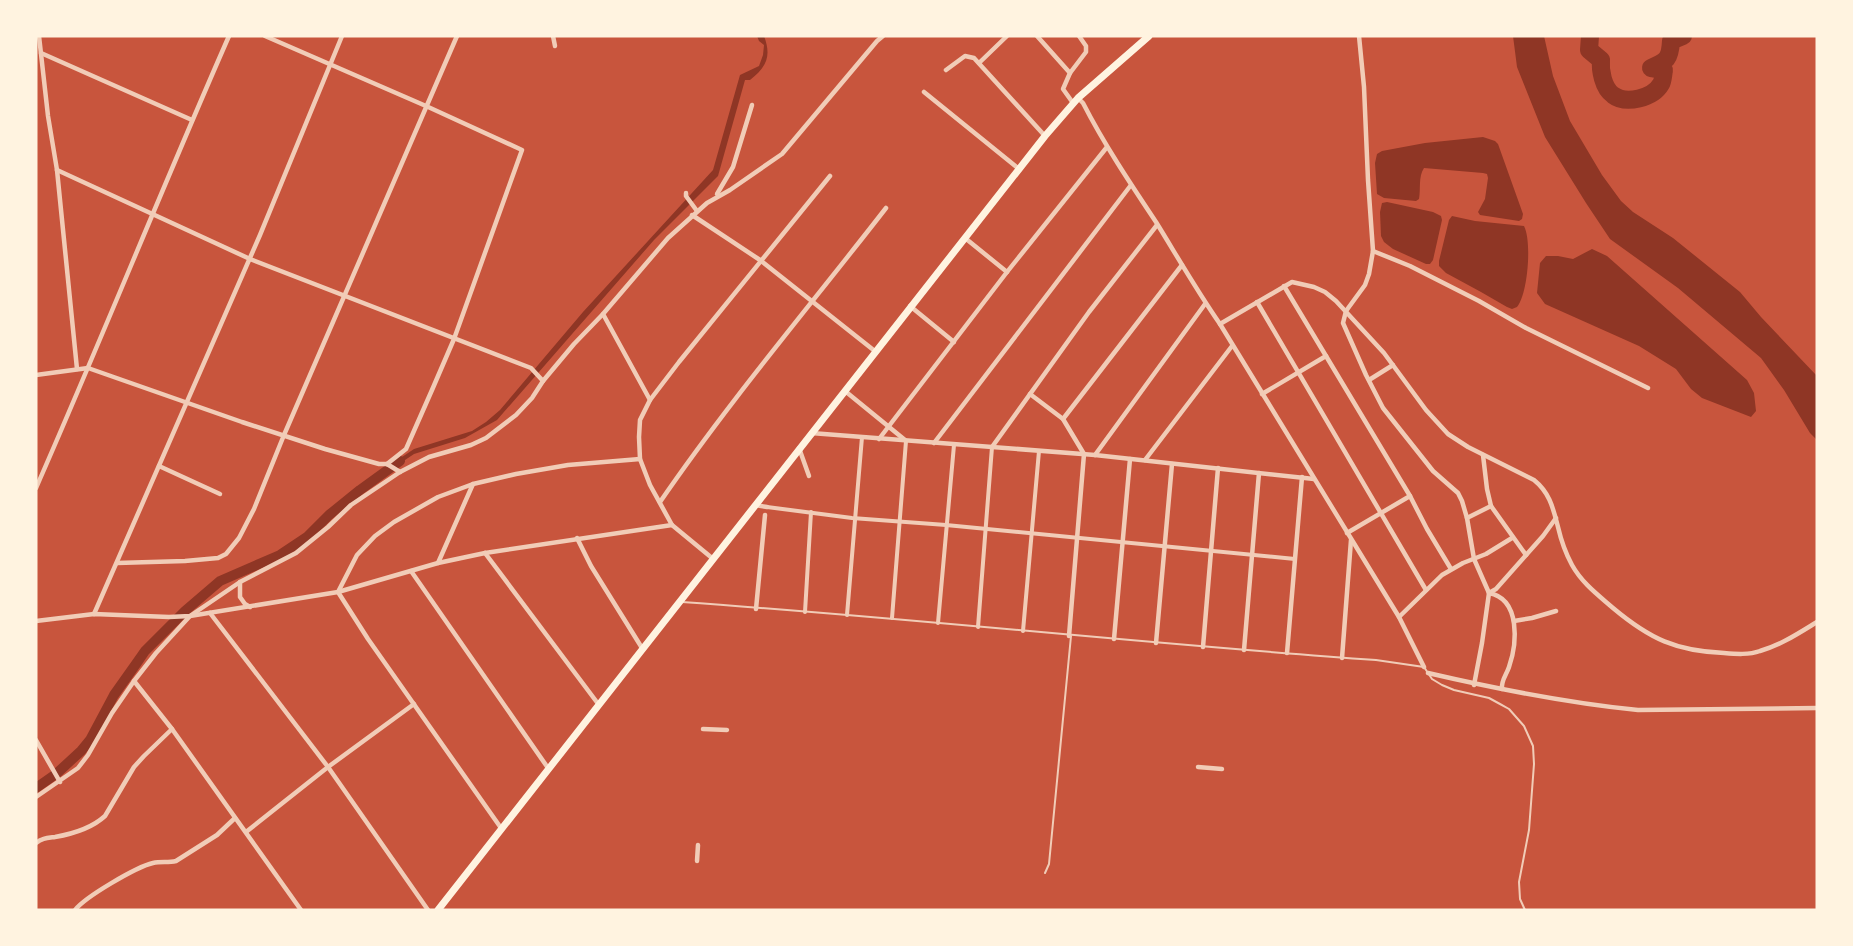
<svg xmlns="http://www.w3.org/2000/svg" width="1853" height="946" font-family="'IBM Plex Sans',sans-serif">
	<rect width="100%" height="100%" fill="#c8553d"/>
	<!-- water -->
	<g fill="#8f3625">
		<path d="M 757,36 L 764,36 C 772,57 766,67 750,80 L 745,80 L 718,176 L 654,240 L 497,420 L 465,438 L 414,454 L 396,466 L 393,463 L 414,449 L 472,431 L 486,422 L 500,410 L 583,312 L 713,170 L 740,75 L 759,66 L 763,55 L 764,45 L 759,41 Z"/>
		<path d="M 1513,36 L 1544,36 L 1553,76 L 1570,121 L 1602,175 L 1621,201 L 1633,212 L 1673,238 L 1740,292 L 1761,317 L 1817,376 L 1817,440 L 1810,433 L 1784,390 L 1761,358 L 1678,288 L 1610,239 L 1586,203 L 1545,137 L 1517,67 Z"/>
		<path d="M 1483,137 L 1495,141 L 1498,144 L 1523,214 L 1522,219 L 1519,221 L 1480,215 L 1478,212 L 1485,199 L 1488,178 L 1487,174 L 1483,173 L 1424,168 C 1418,177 1421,189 1419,199 L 1416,201 L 1384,198 L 1377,194 L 1375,163 L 1377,154 L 1382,151 L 1425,143 Z"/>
		<path d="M 1387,202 L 1433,212 L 1441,216 L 1442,220 L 1433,260 L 1430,264 L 1426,264 L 1393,249 L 1384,242 L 1381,236 L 1380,212 L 1382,203 Z"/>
		<path d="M 1452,216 L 1475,221 L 1524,226 C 1532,241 1528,294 1517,307 L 1512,309 L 1507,307 L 1481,292 L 1446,273 L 1439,266 L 1439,261 L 1449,220 Z"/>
		<path d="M 1592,249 L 1607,256 L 1747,380 L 1754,393 L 1756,411 L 1751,417 L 1702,398 L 1691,389 L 1676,369 L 1639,346 L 1545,304 L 1537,293 L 1540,263 L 1546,256 L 1558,256 L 1573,259 Z"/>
	</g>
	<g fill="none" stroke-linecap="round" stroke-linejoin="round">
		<!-- canal -->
		<path stroke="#8f3625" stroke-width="10" d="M 36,788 L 56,774 L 81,751 L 90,740 L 114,695 L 136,664 L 145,651 L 185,611 L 220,581 L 280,555 L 307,537 L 329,515 L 360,490 L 400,461"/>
		<!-- river -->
		<path stroke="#8f3625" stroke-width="18" d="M 1590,36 L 1589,50 L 1601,60 C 1600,70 1603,88 1613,95 C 1626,105 1653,98 1661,84 C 1663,81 1663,75 1664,70 L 1651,68 C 1667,61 1670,59 1671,41 L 1683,36"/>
		<!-- service -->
		<g stroke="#f1ccb7" stroke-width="2">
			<path d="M 682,602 C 913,618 1144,644 1376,660 L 1424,667 L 1432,679 L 1442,685 L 1454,690 L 1489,698 L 1500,704 L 1509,709 L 1524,726 L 1533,746 L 1534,764 L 1529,830 L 1519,882 L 1520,899 L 1525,910"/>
			<path d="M 1045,873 L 1049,864 L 1071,636"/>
		</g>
		<!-- pedestrian -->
		<g stroke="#f1ccb7" stroke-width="4">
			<path d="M 767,507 L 852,518 L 946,525 L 1295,559"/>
			<path d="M 805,612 L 811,512"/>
			<path d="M 847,615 L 862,437"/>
			<path d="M 892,618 L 906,441"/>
			<path d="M 938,623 L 954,445"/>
			<path d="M 978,627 L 992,447"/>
			<path d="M 1023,631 L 1039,451"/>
		</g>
		<!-- minor -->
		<g stroke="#f1ccb7" stroke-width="4.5">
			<path d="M 39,36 L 48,116 L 57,170 L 77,369"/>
			<path d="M 265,36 L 426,106 L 522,150 L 454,339 L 432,390 L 406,449 L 387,464"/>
			<path d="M 553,36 L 555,46"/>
			<path d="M 1037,36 L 1070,73"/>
			<path d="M 1359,36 L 1364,87 L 1368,180 L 1373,251 L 1369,274 L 1365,285 L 1346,311 L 1343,323 L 1366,375 L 1383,408 L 1433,471 L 1458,493 L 1462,501 L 1467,518 L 1474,559 L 1489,593 L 1482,643 L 1474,685"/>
			<path d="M 41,53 L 192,120"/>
			<path d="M 979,63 L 1007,36"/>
			<path d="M 946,70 L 965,56 L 974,58 L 1045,136"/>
			<path d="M 924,92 L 1019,169"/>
			<path d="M 1078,98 L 1083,103 C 1104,144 1130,183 1156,222 C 1177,256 1197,291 1220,324 L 1399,617 L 1424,667"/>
			<path d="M 1073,103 L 1063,89 L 1070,73 L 1086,52 L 1086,46 L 1079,36"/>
			<path d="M 57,170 L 250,259 L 531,368 L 543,381"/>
			<path d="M 686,193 L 686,196 L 697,211"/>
			<path d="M 717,194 L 733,167 L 752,105"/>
			<path d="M 692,215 L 760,260 L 876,352"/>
			<path d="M 965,238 L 1007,272"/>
			<path d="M 1373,251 L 1410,266 L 1479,301 L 1526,328 L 1648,388"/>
			<path d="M 1284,286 L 1410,496 L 1427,529 L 1451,569"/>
			<path d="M 1257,302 L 1426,590"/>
			<path d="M 910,306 L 954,342"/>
			<path d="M 603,314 L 650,400"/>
			<path d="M 1220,324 L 1292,282 L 1314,287 L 1325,292 L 1336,301 L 1384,353 L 1426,410 L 1448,434 L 1468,447 L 1534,480 C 1550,493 1553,508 1558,527 C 1561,540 1566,554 1572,565 C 1582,583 1598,595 1613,608 C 1650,639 1676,651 1724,653 C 1736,654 1749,655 1760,651 C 1781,645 1799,633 1817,622"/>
			<path d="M 36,375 L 88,368 L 242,422 L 325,449 L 379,464 L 387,464 L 400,472"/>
			<path d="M 1369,380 L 1393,365"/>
			<path d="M 845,391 L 905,440"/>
			<path d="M 1030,394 L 1063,419 L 1084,454 L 1069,636"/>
			<path d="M 1262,394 L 1326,356"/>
			<path d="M 1063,419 L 1182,265"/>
			<path d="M 811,433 L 1095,455 L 1314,479"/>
			<path d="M 879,439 L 1007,272 L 1107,147"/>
			<path d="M 934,443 L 1131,185"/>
			<path d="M 992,447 L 1089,312 L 1157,225"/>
			<path d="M 799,448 L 809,476"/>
			<path d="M 1095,455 L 1205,304"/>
			<path d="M 1483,455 L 1487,489 L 1491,506 L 1526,555"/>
			<path d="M 1145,460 L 1232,346"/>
			<path d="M 159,466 L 220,494"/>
			<path d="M 36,488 C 102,338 163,186 229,36"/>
			<path d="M 660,502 C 730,400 810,306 886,208"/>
			<path d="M 755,505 L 767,507"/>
			<path d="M 1467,518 L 1491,506"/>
			<path d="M 1347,533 L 1410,496"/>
			<path d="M 577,538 L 591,566 L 642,648"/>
			<path d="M 485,553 L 599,705"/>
			<path d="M 712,558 L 672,525 L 650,485 L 640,459 L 639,437 L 640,420 L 650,400 L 679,362 L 830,176"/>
			<path d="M 117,563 L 185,561 L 218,558 L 226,554 L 239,538 L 254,509 L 284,435 L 457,36"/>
			<path d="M 438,563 L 473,484"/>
			<path d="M 411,571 L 548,768"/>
			<path d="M 240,582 L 240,597 L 245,604 L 250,607"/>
			<path d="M 1489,593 C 1521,599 1517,644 1509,667 C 1506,676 1501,680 1502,689"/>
			<path d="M 1489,593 L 1496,589 L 1543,536 L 1556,518"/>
			<path d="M 756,609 L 765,515"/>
			<path d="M 210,613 L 328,767 L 428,910"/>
			<path d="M 94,614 L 260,235 L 342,36"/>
			<path d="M 1399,617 L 1442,575 L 1463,563 L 1486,554 L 1512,538"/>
			<path d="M 36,621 L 94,614 L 169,617 L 190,616 L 338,592 L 438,563 L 485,553 L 672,525"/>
			<path d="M 1514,621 L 1532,618 L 1556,611"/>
			<path d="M 1114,639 L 1130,459"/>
			<path d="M 1156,643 L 1172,464"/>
			<path d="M 1203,647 L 1218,468"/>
			<path d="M 1244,650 L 1259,473"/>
			<path d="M 1287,653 L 1302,477"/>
			<path d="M 1342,658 L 1351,540"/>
			<path d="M 1428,673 C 1497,689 1567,703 1638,710 L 1817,708"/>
			<path d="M 134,681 L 172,729 L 301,910"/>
			<path d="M 703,729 L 727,730"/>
			<path d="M 36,740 L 60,782"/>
			<path d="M 1198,767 L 1222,769"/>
			<path d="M 36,797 L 78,768 L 88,755 L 112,713 L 134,681 L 156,653 L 190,616 L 240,582 L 296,553 L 328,527 L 351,505 L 400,472 L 429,457 L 471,445 L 486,438 L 516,415 L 532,398 L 543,381 L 574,344 L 603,314 L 668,238 L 707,203 L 730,190 L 782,154 L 877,41 L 883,36"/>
			<path d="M 501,828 L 368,639 L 338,592 L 357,555 L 375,536 L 394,522 L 438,497 L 473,484 L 516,474 L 568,465 L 640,459"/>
			<path d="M 246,832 L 328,767 L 414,704"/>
			<path d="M 36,843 C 42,838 47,838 55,837 C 72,834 92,828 105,816 L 134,767 L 144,756 L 172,729"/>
			<path d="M 697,861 L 698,845"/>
			<path d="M 75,910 C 85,897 136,867 153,863 C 161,861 168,863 176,861 L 217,835 L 235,818"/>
		</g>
		<!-- secondary -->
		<path stroke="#fff3e0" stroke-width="7" d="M 438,910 L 1045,136 L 1078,98 L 1149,36"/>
	</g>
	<!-- border -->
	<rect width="1853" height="946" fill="none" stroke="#fff3e0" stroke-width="75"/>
</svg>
